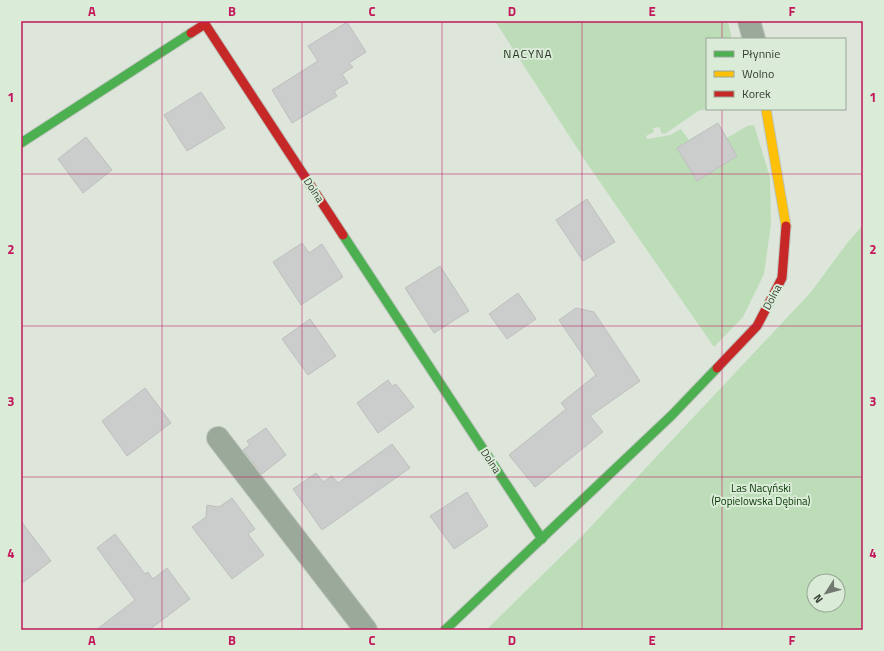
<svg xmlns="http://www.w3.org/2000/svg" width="884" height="651" font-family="'Titillium Web',sans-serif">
	<rect width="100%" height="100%" fill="#dee6dc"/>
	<!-- green -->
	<g fill="#bdddb9" fill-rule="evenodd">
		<path d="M 495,21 L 728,21 L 732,39 L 707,39 L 707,109 L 698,111 L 665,134 L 661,133 L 660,127 L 653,128 L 654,132 L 646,136 L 647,139 L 670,135 L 681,129 L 689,140 L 718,123 L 727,138 L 747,126 L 754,125 L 770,177 L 771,224 L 764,274 L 743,317 L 714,347 L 586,162 Z"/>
		<path d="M 863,225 L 863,630 L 486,630 L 582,536 L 811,292 L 848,242 ZM 814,581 L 838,581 L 838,605 L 814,605 Z"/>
	</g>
	<!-- building -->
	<g fill="#cbcdcd" stroke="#bebfbe">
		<path d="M 347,22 L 366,52 L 349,63 L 353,67 L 342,74 L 348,83 L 334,91 L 337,96 L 292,123 L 272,90 L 318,61 L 308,46 Z"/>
		<path d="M 201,92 L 225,128 L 187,151 L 164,115 Z"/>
		<path d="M 718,123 L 737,156 L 697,181 L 677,148 Z"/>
		<path d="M 86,137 L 112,170 L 83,193 L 58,159 Z"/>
		<path d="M 587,199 L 615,242 L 583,261 L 556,220 Z"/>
		<path d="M 302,243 L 309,253 L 322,244 L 343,277 L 301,305 L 273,262 Z"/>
		<path d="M 440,266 L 469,311 L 434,333 L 405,288 Z"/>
		<path d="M 518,293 L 536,319 L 507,339 L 489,314 Z"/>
		<path d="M 576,308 L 594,312 L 640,381 L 590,416 L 603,432 L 535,487 L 509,455 L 566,409 L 561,403 L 596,375 L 559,320 Z"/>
		<path d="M 310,319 L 336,356 L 308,375 L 282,339 Z"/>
		<path d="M 388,380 L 392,386 L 396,384 L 414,407 L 378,433 L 357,403 Z"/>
		<path d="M 145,388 L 171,423 L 127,456 L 102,421 Z"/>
		<path d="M 266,428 L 286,455 L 262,474 L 243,450 L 250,445 L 247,441 Z"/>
		<path d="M 392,444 L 410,468 L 322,530 L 293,489 L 316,473 L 323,482 L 332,476 L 338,483 Z"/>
		<path d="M 467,492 L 488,526 L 454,549 L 430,516 Z"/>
		<path d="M 232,498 L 255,529 L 248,534 L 264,555 L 232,579 L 192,527 L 206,517 L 207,505 L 219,507 Z"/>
		<path d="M 21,521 L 51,561 L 21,584 Z"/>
		<path d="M 115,534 L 145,574 L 148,572 L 153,579 L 167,568 L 190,599 L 149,630 L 96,630 L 135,600 L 97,548 Z"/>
	</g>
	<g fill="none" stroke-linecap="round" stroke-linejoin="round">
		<defs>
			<g id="street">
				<path d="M 749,21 L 754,39"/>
				<path d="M 218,438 L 366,630"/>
			</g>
			<g id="fast">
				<path d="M 21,143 L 191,33"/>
				<path d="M 343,235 L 542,539"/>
				<path d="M 445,630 L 672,415 L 717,368"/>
			</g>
			<path id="slow" d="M 766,109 L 786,226"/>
			<g id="jam">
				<path d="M 191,33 L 205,24 L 343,235"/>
				<path d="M 717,368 L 757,326 L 782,278 L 786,226"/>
			</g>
		</defs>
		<!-- street casing -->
		<use href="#street" stroke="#bdc4bc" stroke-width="24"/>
		<!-- fast casing -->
		<use href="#fast" stroke="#bdc4bc" stroke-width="11"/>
		<!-- slow casing -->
		<use href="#slow" stroke="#bdc4bc" stroke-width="11"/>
		<!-- jam casing -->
		<use href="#jam" stroke="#bdc4bc" stroke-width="11"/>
		<!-- street -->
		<use href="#street" stroke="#9ba99a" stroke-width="22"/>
		<!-- fast -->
		<use href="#fast" stroke="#4caf50" stroke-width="9"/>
		<!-- slow -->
		<use href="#slow" stroke="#ffc107" stroke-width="9"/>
		<!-- jam -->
		<use href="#jam" stroke="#c62828" stroke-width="9"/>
	</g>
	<!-- grid -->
	<path fill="none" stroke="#c2185b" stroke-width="1" stroke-opacity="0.55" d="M 162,21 L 162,630M 302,21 L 302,630M 442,21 L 442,630M 582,21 L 582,630M 722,21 L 722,39M 722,109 L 722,630M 21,174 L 863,174M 21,326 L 863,326M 21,477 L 863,477"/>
	<g text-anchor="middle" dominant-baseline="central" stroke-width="4" stroke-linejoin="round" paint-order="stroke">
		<!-- street labels -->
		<g font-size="11" fill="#373e36" stroke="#daebd7">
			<text transform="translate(314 190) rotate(57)">Dolna</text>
			<text transform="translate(772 297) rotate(-62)">Dolna</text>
			<text transform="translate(491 461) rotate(57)">Dolna</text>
		</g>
		<!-- park labels -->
		<g font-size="11" fill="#073804" stroke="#daebd7">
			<text x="761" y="488">Las Nacyński<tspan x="761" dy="13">(Popielowska Dębina)</tspan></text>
		</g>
		<!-- neighbourhood labels -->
		<g font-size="12" letter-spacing="1" fill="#243122" stroke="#daebd7">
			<text x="528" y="53">NACYNA</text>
		</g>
	</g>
	<!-- border -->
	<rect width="884" height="651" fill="none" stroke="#daebd7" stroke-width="44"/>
	<!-- legend -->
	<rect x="706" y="38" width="140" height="72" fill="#daebd7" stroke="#99a697"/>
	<rect x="714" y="51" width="20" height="6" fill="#4caf50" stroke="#99a697"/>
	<text x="742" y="58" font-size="12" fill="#373e36">Płynnie</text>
	<rect x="714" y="71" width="20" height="6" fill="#ffc107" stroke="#99a697"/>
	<text x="742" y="78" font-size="12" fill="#373e36">Wolno</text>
	<rect x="714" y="91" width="20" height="6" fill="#c62828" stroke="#99a697"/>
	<text x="742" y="98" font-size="12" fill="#373e36">Korek</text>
	<!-- north arrow -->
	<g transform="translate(826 593) rotate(234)"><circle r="19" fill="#daebd7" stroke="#99a697"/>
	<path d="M0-3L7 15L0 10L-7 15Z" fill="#717970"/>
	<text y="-6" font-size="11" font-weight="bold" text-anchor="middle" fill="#373e36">N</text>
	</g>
	<rect x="22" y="22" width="840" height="607" fill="none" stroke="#c2185b" stroke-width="1.5"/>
	<g font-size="13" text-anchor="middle" font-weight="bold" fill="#c2185b">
		<text x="92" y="16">A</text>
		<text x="232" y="16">B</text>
		<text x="372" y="16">C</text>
		<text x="512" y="16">D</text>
		<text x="652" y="16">E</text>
		<text x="792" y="16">F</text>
		<text x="11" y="102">1</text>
		<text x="873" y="102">1</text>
		<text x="11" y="254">2</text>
		<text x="873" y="254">2</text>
		<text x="11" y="406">3</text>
		<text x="873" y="406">3</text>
		<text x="11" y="558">4</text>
		<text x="873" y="558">4</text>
		<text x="92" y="645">A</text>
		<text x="232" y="645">B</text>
		<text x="372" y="645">C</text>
		<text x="512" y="645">D</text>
		<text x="652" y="645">E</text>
		<text x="792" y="645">F</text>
	</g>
</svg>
